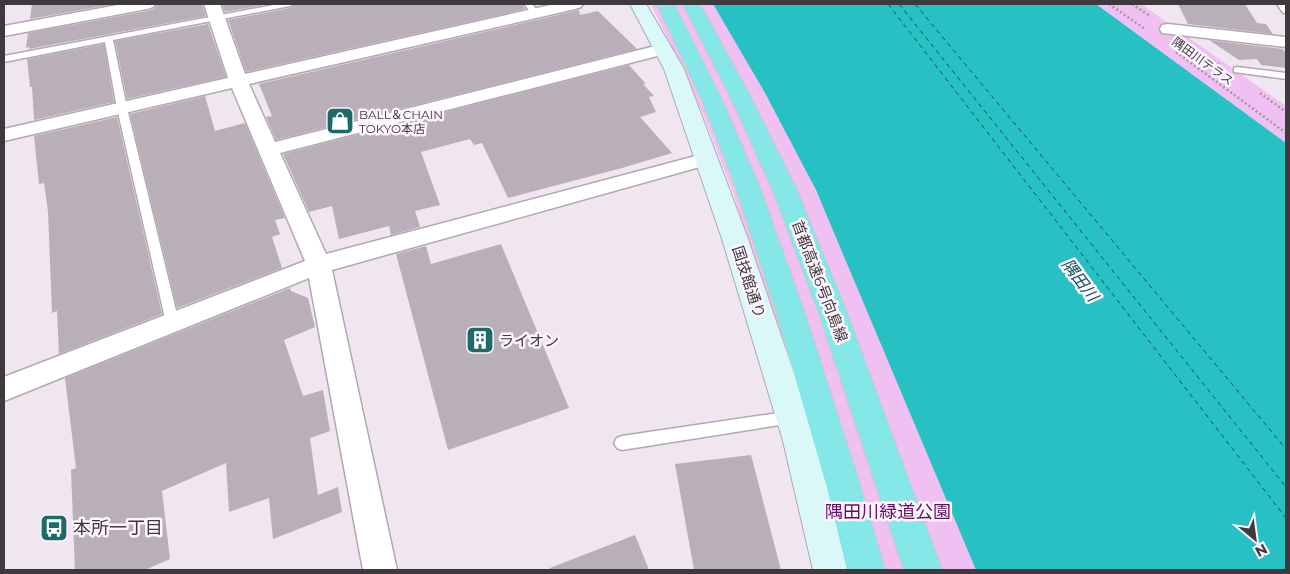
<svg xmlns="http://www.w3.org/2000/svg" width="1290" height="574" font-family="Montserrat,'Noto Sans JP',sans-serif">
	<rect width="100%" height="100%" fill="#f0e6f0"/>
	<!-- green -->
	<g fill="#f1c0f2">
		<path d="M 651,4 L 713,4 C 755,75 797,146 830,222 L 976,570 L 843,570 L 805,419 L 733,193 L 702,112 Z"/>
		<path d="M 1096,4 L 1141,4 L 1286,106 L 1286,143 Z"/>
	</g>
	<!-- water -->
	<path fill="#27c1c4" d="M 713,4 L 1096,4 L 1286,143 L 1286,570 L 976,570 L 816,190 L 765,93 Z"/>
	<g fill="none" stroke-linecap="round" stroke-linejoin="round">
		<!-- ferry -->
		<g stroke="#155253" stroke-width="1" stroke-dasharray="4.5 4" stroke-linecap="butt">
			<path d="M 888,4 L 1286,518"/>
			<path d="M 899,4 L 1286,487"/>
			<path d="M 915,4 L 1286,449"/>
		</g>
	</g>
	<!-- building -->
	<g fill="#b8afb8">
		<path d="M 32,4 L 114,4 L 30,19 Z"/>
		<path d="M 157,4 L 202,4 L 206,16 L 29,49 L 29,47 L 26,48 L 28,33 L 147,11 L 154,9 Z"/>
		<path d="M 222,4 L 270,4 L 225,12 Z"/>
		<path d="M 296,4 L 522,4 L 525,9 L 246,72 L 228,20 L 290,8 Z"/>
		<path d="M 1178,4 L 1245,4 L 1257,23 L 1266,24 L 1273,34 L 1188,24 Z"/>
		<path d="M 579,10 L 580,15 L 598,11 L 637,49 L 276,140 L 266,117 L 272,116 L 259,84 Z"/>
		<path d="M 208,24 L 226,77 L 127,99 L 115,41 Z"/>
		<path d="M 1209,40 L 1283,49 L 1286,54 L 1286,68 L 1261,65 L 1257,59 L 1239,60 Z"/>
		<path d="M 104,44 L 114,102 L 34,120 L 32,87 L 30,87 L 27,59 Z"/>
		<path d="M 629,65 L 646,84 L 643,84 L 654,96 L 649,97 L 656,112 L 640,117 L 672,153 L 622,168 L 508,198 L 482,143 L 474,145 L 470,139 L 421,152 L 440,205 L 415,211 L 420,227 L 391,235 L 389,226 L 339,239 L 332,206 L 309,212 L 283,154 Z"/>
		<path d="M 205,96 L 215,131 L 245,123 L 285,218 L 275,220 L 280,234 L 272,237 L 282,268 L 177,308 L 130,114 Z"/>
		<path d="M 117,117 L 162,314 L 59,354 L 57,311 L 52,313 L 48,212 L 44,183 L 39,184 L 34,136 Z"/>
		<path d="M 501,244 L 569,408 L 448,450 L 396,254 L 426,246 L 431,264 Z"/>
		<path d="M 290,288 L 291,291 L 308,298 L 315,327 L 284,340 L 303,396 L 323,390 L 330,431 L 310,438 L 318,495 L 338,487 L 342,512 L 273,539 L 269,498 L 229,512 L 226,463 L 162,491 L 170,559 L 145,570 L 75,570 L 71,470 L 76,468 L 65,378 Z"/>
		<path d="M 751,455 L 781,570 L 694,570 L 675,464 Z"/>
		<path d="M 635,535 L 649,570 L 550,570 L 550,568 Z"/>
	</g>
	<g fill="none" stroke-linecap="round" stroke-linejoin="round">
		<defs>
			<g id="lane">
				<path d="M 279,4 L 294,4 L 290,6 L 113,40 L 127,108 L 179,323 L 177,327 L 167,327 L 117,108 L 105,42 L 4,62 L 4,56 Z"/>
				<path d="M 524,4 L 532,4 L 540,13 L 533,15 Z"/>
				<path d="M 1277,4 L 1285,4 L 1286,13 L 1283,13 Z"/>
				<path d="M 1237,67 L 1286,73 L 1286,79 L 1234,72 L 1234,68 Z"/>
				<path d="M 792,411 L 797,413 L 799,417 L 797,421 L 792,423 L 622,450 L 617,448 L 614,443 L 617,438 L 622,436 Z"/>
			</g>
			<g id="street">
				<path d="M 123,4 L 155,4 L 153,7 L 147,9 L 4,36 L 4,26 Z"/>
				<path d="M 204,4 L 220,4 L 245,74 L 555,4 L 583,4 L 581,7 L 575,9 L 249,84 L 275,142 L 663,44 L 669,45 L 672,49 L 669,53 L 280,153 L 326,254 L 707,153 L 714,155 L 717,159 L 714,163 L 332,270 L 397,570 L 363,570 L 309,278 L 4,401 L 4,377 L 305,261 L 232,88 L 4,141 L 4,129 L 228,78 Z"/>
				<path d="M 1168,24 L 1286,37 L 1286,47 L 1162,33 L 1160,29 L 1162,25 Z"/>
			</g>
			<path id="secondary" d="M 630,4 L 646,4 L 684,69 L 748,239 L 817,441 L 851,570 L 813,570 L 783,441 L 722,239 L 664,69 Z"/>
			<g id="highway">
				<path d="M 657,4 L 674,4 L 722,100 L 760,188 L 804,311 L 861,488 L 885,570 L 847,570 L 827,488 L 776,311 L 736,188 L 702,100 Z"/>
				<path d="M 683,4 L 700,4 L 750,96 L 795,186 L 845,308 L 942,570 L 904,570 L 817,308 L 771,186 L 730,96 Z"/>
			</g>
		</defs>
		<!-- lane casing -->
		<use href="#lane" stroke="#b1a8b1" stroke-width="3"/>
		<!-- street casing -->
		<use href="#street" stroke="#b1a8b1" stroke-width="3"/>
		<!-- secondary casing -->
		<use href="#secondary" stroke="#b1a8b1" stroke-width="2"/>
		<!-- highway casing -->
		<use href="#highway" stroke="#c9c8c9" stroke-width="2"/>
		<!-- path -->
		<g stroke="#9f989f" stroke-width="2.5" stroke-dasharray="2 2.5" stroke-linecap="butt">
			<path d="M 1109,4 L 1145,29"/>
			<path d="M 1132,4 L 1150,16"/>
			<path d="M 1176,52 L 1286,133"/>
			<path d="M 1206,56 L 1220,65"/>
			<path d="M 1260,93 L 1286,112"/>
		</g>
		<!-- lane -->
		<use href="#lane" fill="#fff" fill-rule="evenodd"/>
		<!-- street -->
		<use href="#street" fill="#fff" fill-rule="evenodd"/>
		<!-- secondary -->
		<use href="#secondary" fill="#dbf8f8" fill-rule="evenodd"/>
		<!-- highway -->
		<use href="#highway" fill="#86e7e9" fill-rule="evenodd"/>
	</g>
	<!-- icons -->
	<defs>
		<symbol id="shop-square" viewBox="-11 -11 22 22"><rect x="-9" y="-9" width="18" height="18" rx="4" fill="#1d6a6b" stroke="#fdf4fd"/><path d="M-5-2.5h2.3a2.7 3.5 0 0 1 5.4 0H5L5.5 6h-11ZM-1.5-2.5h3a1.5 2.3 0 0 0-3 0Z" fill="#fff"/></symbol>
		<symbol id="building-square" viewBox="-11 -11 22 22"><rect x="-9" y="-9" width="18" height="18" rx="4" fill="#1d6a6b" stroke="#fdf4fd"/><path d="M-4-6H4V6H1V3H-1V6H-4ZM-2.5-4.3h1.7v1.8h-1.7ZM.8-4.3h1.7v1.8H.8ZM-2.5-1h1.7V.8h-1.7ZM.8-1h1.7V.8H.8Z" fill="#fff"/></symbol>
		<symbol id="bus-square" viewBox="-11 -11 22 22"><rect x="-9" y="-9" width="18" height="18" rx="4" fill="#1d6a6b" stroke="#fdf4fd"/><path d="M-5-6H5V4H4V6H2V4H-2V6H-4V4H-5ZM-3.5-4V0h7V-4ZM-3.5 1.2v1.5H-2V1.2ZM2 1.2v1.5H3.5V1.2Z" fill="#fff"/></symbol>
	</defs>
	<g fill-rule="evenodd">
		<use href="#shop-square" x="324" y="105" width="32" height="32"/>
		<use href="#building-square" x="464" y="324" width="32" height="32"/>
		<use href="#bus-square" x="38" y="512" width="32" height="32"/>
	</g>
	<g text-anchor="middle" dominant-baseline="central" stroke-width="5" stroke-linejoin="round" paint-order="stroke">
		<!-- far-street labels -->
		<g font-size="12" fill="#3d393d" stroke="#fdf4fd">
			<text transform="translate(1203 61) rotate(36)">隅田川テラス</text>
		</g>
		<!-- far-poi labels -->
		<g font-size="12" fill="#3d393d" stroke="#fdf4fd" text-anchor="start">
			<text x="359" y="114">BALL＆CHAIN<tspan x="359" dy="14">TOKYO本店</tspan></text>
		</g>
		<!-- street labels -->
		<g font-size="15" fill="#3d393d" stroke="#fdf4fd">
			<text transform="translate(820 281) rotate(69)">首都高速6号向島線</text>
			<text transform="translate(749 282) rotate(72)">国技館通り</text>
		</g>
		<!-- poi labels -->
		<g font-size="15" fill="#3d393d" stroke="#fdf4fd" text-anchor="start">
			<text x="499" y="340">ライオン</text>
		</g>
		<!-- water labels -->
		<g font-size="16" font-style="italic" fill="#155253" stroke="#fdf4fd">
			<text transform="translate(1080 280) rotate(53)">隅田川</text>
		</g>
		<!-- near-park labels -->
		<g font-size="18" fill="#611165" stroke="#fdf4fd">
			<text x="888" y="512">隅田川緑道公園</text>
		</g>
		<!-- near-poi labels -->
		<g font-size="18" fill="#3d393d" stroke="#fdf4fd" text-anchor="start">
			<text x="73" y="528">本所一丁目</text>
		</g>
	</g>
	<!-- border -->
	<rect width="1290" height="574" fill="none" stroke="#3d393d" stroke-width="10"/>
	<!-- north arrow -->
	<g transform="translate(1255 539) rotate(151)" stroke="#fdf4fd" stroke-width="4" paint-order="stroke">
	<path d="M0-4L9 19L0 12L-9 19Z" fill="#3d393d"/>
	<text y="-8" font-size="14" font-weight="bold" text-anchor="middle" fill="#3d393d">N</text>
	</g>
</svg>
